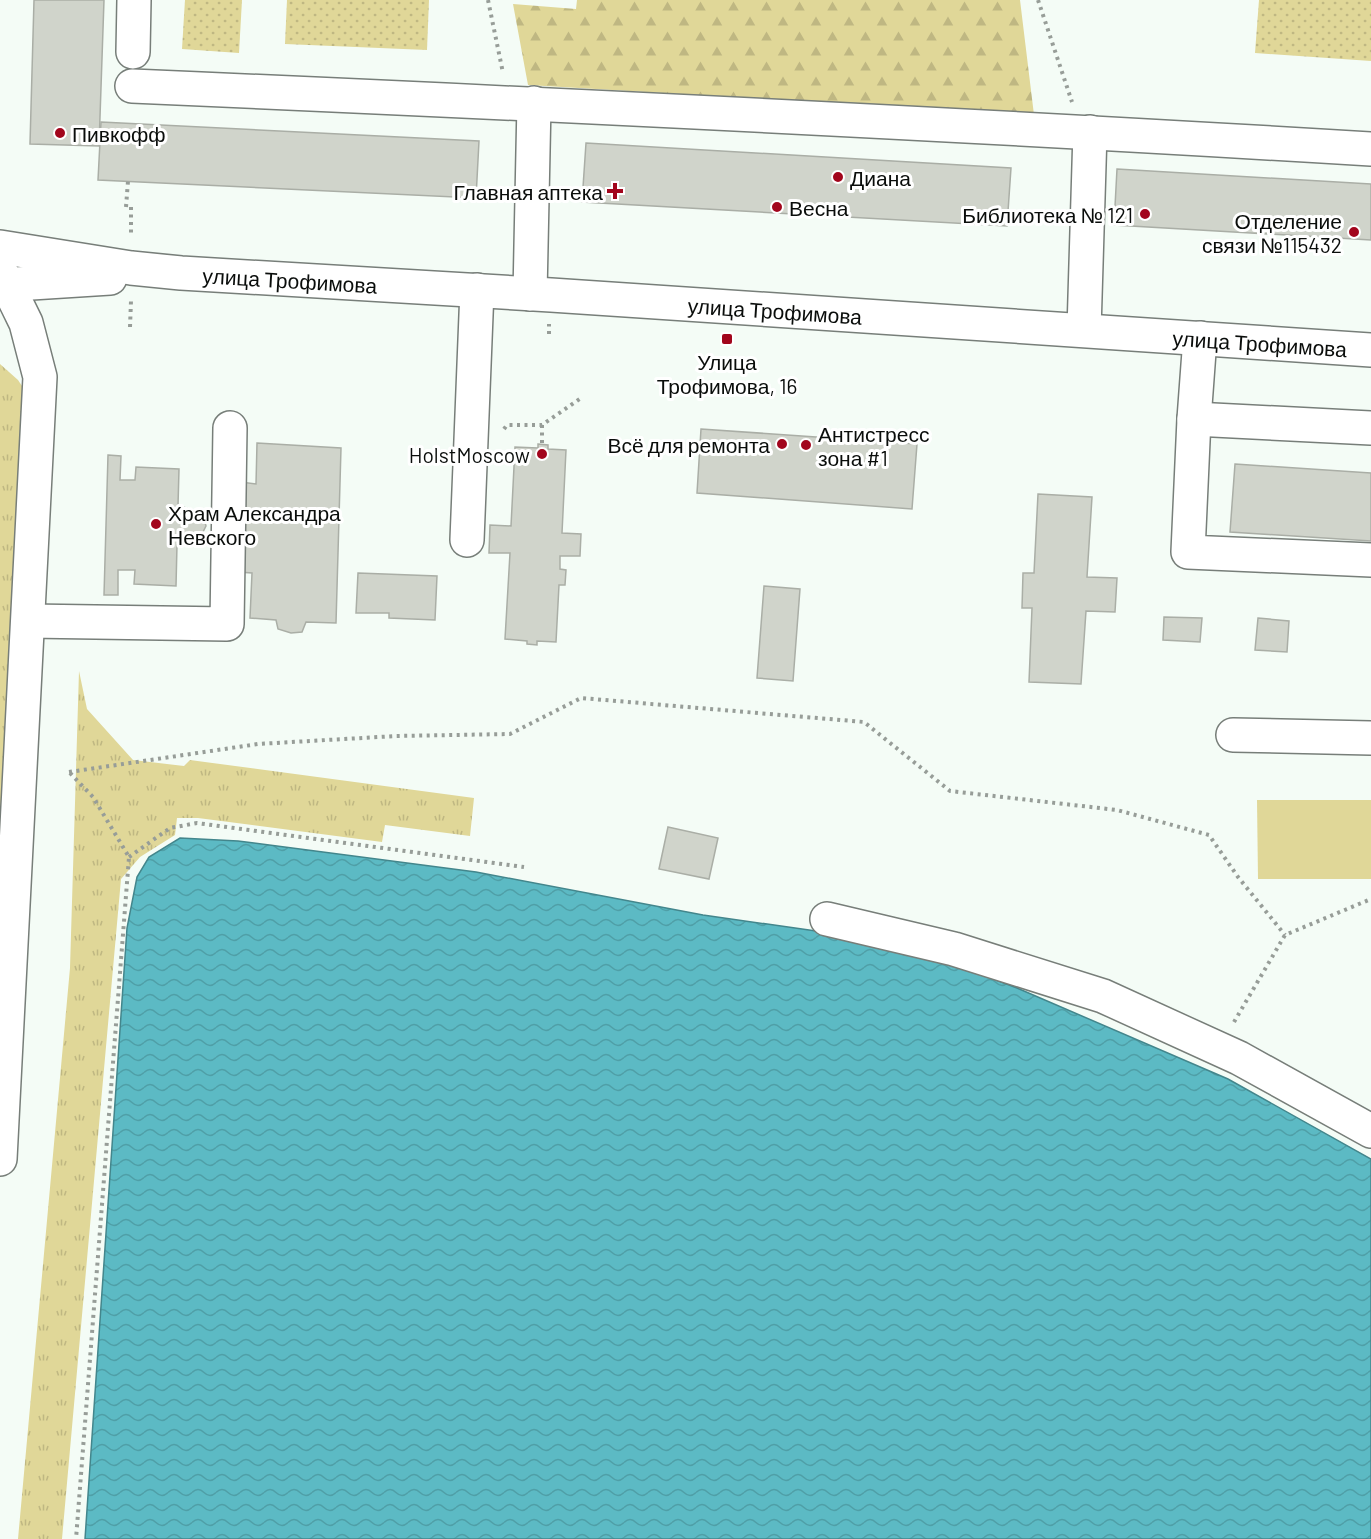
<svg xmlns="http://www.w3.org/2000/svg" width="1371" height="1539" font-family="Barlow,sans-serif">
	<defs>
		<pattern id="grass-tufts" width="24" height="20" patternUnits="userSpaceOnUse" patternTransform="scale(1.5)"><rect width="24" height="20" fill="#e0d798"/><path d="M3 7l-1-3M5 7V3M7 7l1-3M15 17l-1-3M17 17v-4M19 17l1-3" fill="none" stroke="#bfb782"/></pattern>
		<pattern id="forest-firs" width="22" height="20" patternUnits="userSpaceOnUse" patternTransform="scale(1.5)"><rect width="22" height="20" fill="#e0d798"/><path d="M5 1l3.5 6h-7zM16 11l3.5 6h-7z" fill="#bfb782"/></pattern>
		<pattern id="park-dots" width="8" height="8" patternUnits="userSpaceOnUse" patternTransform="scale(1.5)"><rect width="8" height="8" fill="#e0d798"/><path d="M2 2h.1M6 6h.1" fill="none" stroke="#bfb782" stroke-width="1.8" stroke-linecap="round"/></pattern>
		<pattern id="water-waves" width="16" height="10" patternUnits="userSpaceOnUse" patternTransform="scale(1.5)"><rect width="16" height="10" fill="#5cbac4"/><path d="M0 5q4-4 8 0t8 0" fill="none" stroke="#4f9fa7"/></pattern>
	</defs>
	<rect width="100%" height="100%" fill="#f4fcf6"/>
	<!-- grass -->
	<g fill="url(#grass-tufts)">
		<path d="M 0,364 L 18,380 L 26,392 L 0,881 Z"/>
		<path d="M 79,671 L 87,709 L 133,760 L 184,766 L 190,760 L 474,798 L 470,836 L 385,825 L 382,842 L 198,818 L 177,818 L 175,835 L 140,857 L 121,879 L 62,1539 L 18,1539 L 70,968 Z"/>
	</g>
	<!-- forest -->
	<path fill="url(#forest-firs)" d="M 577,0 L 1020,0 L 1034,115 L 528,85 L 513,4 L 576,9 Z"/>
	<!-- park -->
	<g fill="url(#park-dots)">
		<path d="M 185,0 L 242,0 L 239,53 L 182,49 Z"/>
		<path d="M 287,0 L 429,0 L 427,50 L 285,44 Z"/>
		<path d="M 1259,0 L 1371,0 L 1371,61 L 1255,53 Z"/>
	</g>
	<!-- garden -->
	<path fill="#e0d798" d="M 1257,800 L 1371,800 L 1371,879 L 1258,879 Z"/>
	<!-- water -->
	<path fill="url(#water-waves)" stroke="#43868c" stroke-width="1.5" d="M 180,838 L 238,841 L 476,872 L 703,915 L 823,932 L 933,956 L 1017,988 L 1228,1079 L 1371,1159 L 1371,1539 L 85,1539 L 127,928 L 137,877 L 149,857 Z"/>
	<!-- building -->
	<g fill="#d0d4cb" stroke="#aaaea6" stroke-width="1.5">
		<path d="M 34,0 L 104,0 L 99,146 L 30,144 Z"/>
		<path d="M 101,122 L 479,141 L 476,198 L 98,180 Z"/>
		<path d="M 586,143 L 1011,168 L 1007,226 L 582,202 Z"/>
		<path d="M 1117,169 L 1371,184 L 1371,240 L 1114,225 Z"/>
		<path d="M 701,429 L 917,444 L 912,509 L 697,493 Z"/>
		<path d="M 257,443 L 341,448 L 336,623 L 306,622 L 302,632 L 291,633 L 278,629 L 276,620 L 250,618 L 252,573 L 238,572 L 241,482 L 256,484 Z"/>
		<path d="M 538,444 L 548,445 L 548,449 L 566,450 L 562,533 L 581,534 L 580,556 L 560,556 L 560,569 L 566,570 L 565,585 L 559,585 L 556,642 L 537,641 L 537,645 L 527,644 L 527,641 L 505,639 L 510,553 L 489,553 L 490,525 L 511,526 L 515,447 L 538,448 Z"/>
		<path d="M 108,455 L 121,456 L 120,480 L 135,480 L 136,467 L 179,469 L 178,506 L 191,509 L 203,515 L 206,526 L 201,536 L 190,543 L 177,545 L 176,586 L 134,584 L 135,570 L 118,570 L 118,595 L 104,595 Z"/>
		<path d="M 1235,464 L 1371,473 L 1371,541 L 1230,532 Z"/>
		<path d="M 1038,494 L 1092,497 L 1087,577 L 1117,578 L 1115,612 L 1086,611 L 1081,684 L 1029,682 L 1032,608 L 1022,608 L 1023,573 L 1034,573 Z"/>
		<path d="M 358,573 L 437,576 L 435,620 L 389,618 L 389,613 L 356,613 Z"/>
		<path d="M 764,586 L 800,589 L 793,681 L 757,678 Z"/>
		<path d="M 1164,617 L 1202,618 L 1200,642 L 1163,640 Z"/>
		<path d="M 1258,618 L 1289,621 L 1287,652 L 1255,650 Z"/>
		<path d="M 668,827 L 718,838 L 709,879 L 659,869 Z"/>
	</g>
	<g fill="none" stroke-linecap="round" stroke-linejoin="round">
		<defs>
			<g id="minor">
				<path d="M 133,52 L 134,0"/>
				<path d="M 132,86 C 545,104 958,124 1371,149"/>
				<path d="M 530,294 L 534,103"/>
				<path d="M 1084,330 L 1090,132"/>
				<path d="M 1200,338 L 1194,419 L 1188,552 L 1371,560"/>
				<path d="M 1194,419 L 1371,428"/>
				<path d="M 467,540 L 477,290"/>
				<path d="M 29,621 L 227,624 L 230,428"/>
				<path d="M 1233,735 L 1371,738"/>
				<path d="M 827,919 L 954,949 L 1103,996 L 1239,1058 L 1371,1131"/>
			</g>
			<g id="major">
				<path id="s1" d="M 0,247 L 131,268 L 181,273 L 551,295 L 1371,350"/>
				<path d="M 0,270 L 26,323 L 40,377 L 0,1159"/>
				<path d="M 0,285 L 110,278"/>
			</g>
		</defs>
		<!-- minor casing -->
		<use href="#minor" stroke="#777e79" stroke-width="36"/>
		<!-- major casing -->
		<use href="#major" stroke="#777e79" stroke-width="36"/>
		<!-- path -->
		<g stroke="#979d98" stroke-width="4" stroke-dasharray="3 4.5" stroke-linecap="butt">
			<path d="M 488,0 L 503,73"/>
			<path d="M 1038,0 L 1072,102"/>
			<path d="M 126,207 L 128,181"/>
			<path d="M 131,207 L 131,236"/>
			<path d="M 130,327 L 131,301"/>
			<path d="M 549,334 L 549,324"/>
			<path d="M 542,425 L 542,445"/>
			<path d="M 504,429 L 507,425 L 542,425 L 581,398"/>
			<path d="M 69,772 L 258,744 L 396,736 L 510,734 L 581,698 L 864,722 L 950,791 L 1117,810 L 1209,835 L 1238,877 L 1285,935"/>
			<path d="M 70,773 L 93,797 L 129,857 L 76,1539"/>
			<path d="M 129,857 L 170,828 L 197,823 L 524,867"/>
			<path d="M 1234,1022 L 1285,935 L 1371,899"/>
		</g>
		<!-- minor -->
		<use href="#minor" stroke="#fff" stroke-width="33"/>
		<!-- major -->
		<use href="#major" stroke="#fff" stroke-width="33"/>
	</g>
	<!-- markers -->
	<g fill="#a2051c" stroke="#fff" stroke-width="2">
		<circle cx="60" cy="133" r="6"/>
		<circle cx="838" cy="177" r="6"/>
		<path d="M612 182h6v6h6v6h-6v6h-6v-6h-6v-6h6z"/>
		<circle cx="777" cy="207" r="6"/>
		<circle cx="1145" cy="214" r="6"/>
		<circle cx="1354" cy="232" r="6"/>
		<rect x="721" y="333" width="12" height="12" rx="3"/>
		<circle cx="782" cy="444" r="6"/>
		<circle cx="806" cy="445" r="6"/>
		<circle cx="542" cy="454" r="6"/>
		<circle cx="156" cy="524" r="6"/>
	</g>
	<g text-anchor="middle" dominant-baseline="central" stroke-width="6" stroke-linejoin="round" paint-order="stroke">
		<!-- poi labels -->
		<g font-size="21" fill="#0a0d0b" stroke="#fff" text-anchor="start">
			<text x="72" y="133">Пивкофф</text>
			<text x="850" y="177">Диана</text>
			<text x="603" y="191" text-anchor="end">Главная аптека</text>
			<text x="789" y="207">Весна</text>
			<text x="1133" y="214" text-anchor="end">Библиотека № 121</text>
			<text x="1342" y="220" text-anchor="end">Отделение<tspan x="1342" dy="24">связи №115432</tspan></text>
			<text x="727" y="361" text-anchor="middle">Улица<tspan x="727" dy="24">Трофимова, 16</tspan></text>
			<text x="818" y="433">Антистресс<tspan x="818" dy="24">зона #1</tspan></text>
			<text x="770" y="444" text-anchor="end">Всё для ремонта</text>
			<text x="530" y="454" text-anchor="end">HolstMoscow</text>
			<text x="168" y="512">Храм Александра<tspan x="168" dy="24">Невского</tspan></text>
		</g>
		<!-- street labels -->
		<g font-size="21" fill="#0a0d0b" stroke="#fff">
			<text stroke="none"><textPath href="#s1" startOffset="292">улица Трофимова</textPath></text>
			<text stroke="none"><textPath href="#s1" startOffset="778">улица Трофимова</textPath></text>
			<text stroke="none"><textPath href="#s1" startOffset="1264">улица Трофимова</textPath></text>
		</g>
	</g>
</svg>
